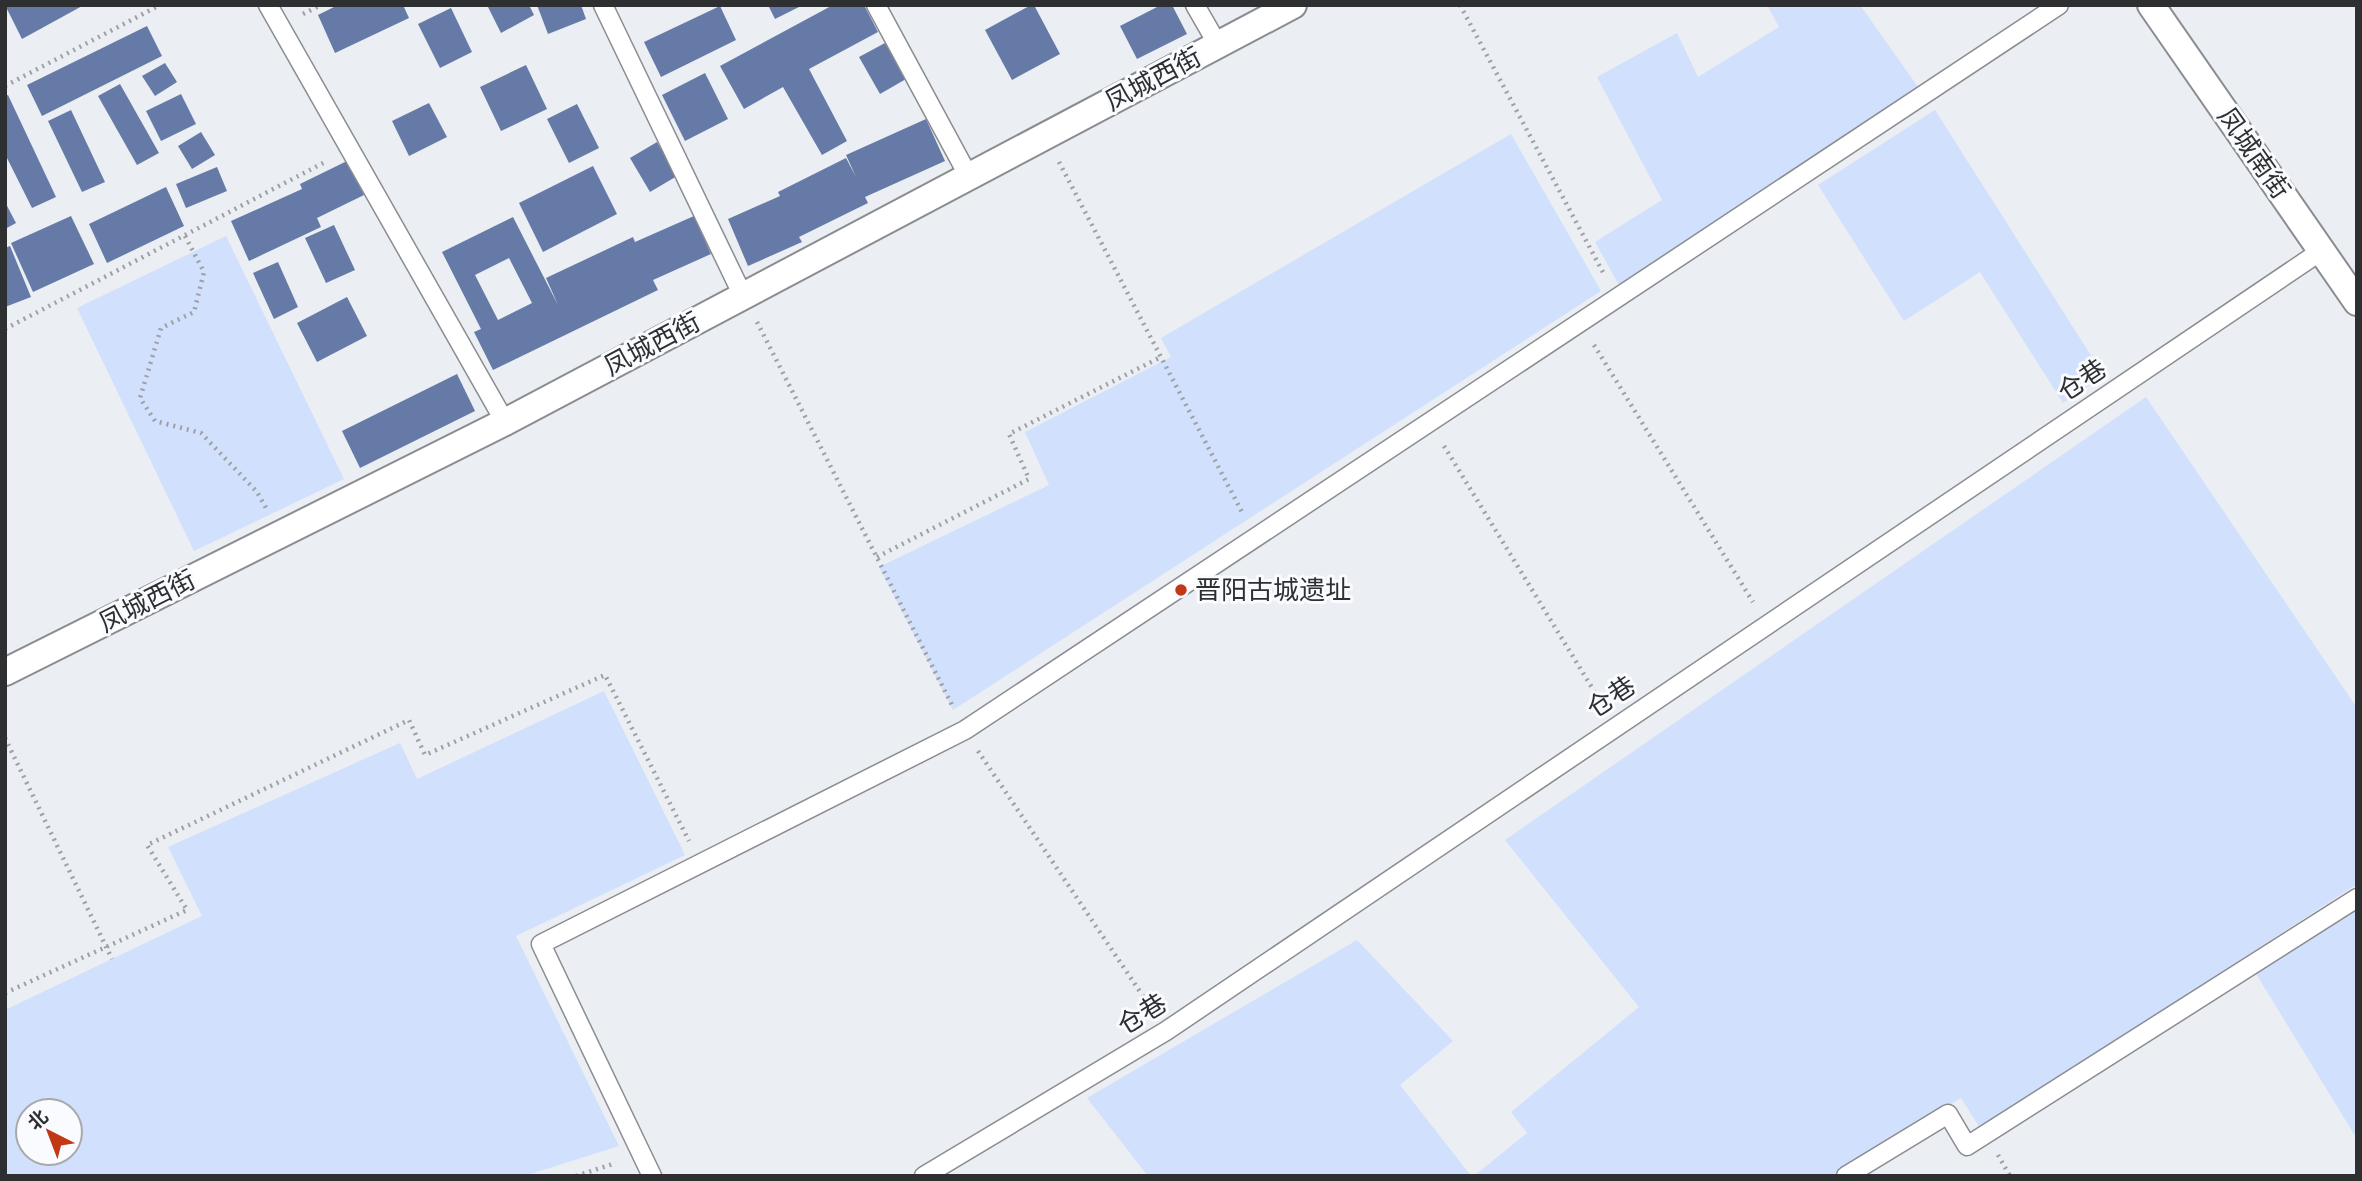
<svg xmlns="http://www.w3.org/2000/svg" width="2362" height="1181" font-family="Cabin,'Noto Sans SC',sans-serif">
	<rect width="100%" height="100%" fill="#ebeef3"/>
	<!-- green -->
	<g fill="#d1e0fc" fill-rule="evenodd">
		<path d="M 1767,5 L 1860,5 L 1918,87 L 1619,285 L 1595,242 L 1662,200 L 1597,77 L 1677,33 L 1698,77 L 1779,27 Z"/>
		<path d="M 1935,110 L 2104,376 L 2063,403 L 1980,272 L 1904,321 L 1818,185 Z"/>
		<path d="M 1511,134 L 1601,291 L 953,710 L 879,567 L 1049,485 L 1025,432 L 1171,357 L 1161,338 Z"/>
		<path d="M 226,236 L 344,479 L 194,551 L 77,308 Z"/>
		<path d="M 2146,397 L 2357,708 L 2357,884 L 1980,1128 L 1961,1098 L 1830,1176 L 1474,1176 L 1527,1133 L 1511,1112 L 1639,1007 L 1505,840 Z"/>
		<path d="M 604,691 L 685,855 L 516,936 L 619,1146 L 524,1176 L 5,1176 L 5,1010 L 202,916 L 168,847 L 400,743 L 417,779 ZM 70,1111 L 70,1153 L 28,1153 L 28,1111 Z"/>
		<path d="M 2357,910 L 2357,1139 L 2255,972 Z"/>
		<path d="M 1357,940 L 1453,1041 L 1400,1085 L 1471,1176 L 1148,1176 L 1087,1098 Z"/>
	</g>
	<!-- building -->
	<g fill="#657aa7" fill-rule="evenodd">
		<path d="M 5,5 L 84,5 L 22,39 Z"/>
		<path d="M 338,5 L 403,5 L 409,18 L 335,53 L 318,15 Z"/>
		<path d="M 487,5 L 529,5 L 534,15 L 501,33 Z"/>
		<path d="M 537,5 L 581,5 L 586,19 L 548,34 Z"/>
		<path d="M 768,5 L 803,5 L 775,19 Z"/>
		<path d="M 833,5 L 864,5 L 878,32 L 809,69 L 847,141 L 822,155 L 783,87 L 744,109 L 720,66 Z"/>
		<path d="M 1031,5 L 1034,5 L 1060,54 L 1012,80 L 985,30 Z"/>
		<path d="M 1161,5 L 1172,5 L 1187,34 L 1137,59 L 1120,26 Z"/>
		<path d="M 720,6 L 736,40 L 661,77 L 644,42 Z"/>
		<path d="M 451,8 L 472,52 L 440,68 L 418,24 Z"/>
		<path d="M 147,26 L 162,56 L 42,116 L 27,85 Z"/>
		<path d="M 885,43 L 906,79 L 880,94 L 859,57 Z"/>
		<path d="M 165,63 L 177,82 L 155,96 L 142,76 Z"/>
		<path d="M 526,65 L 547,109 L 501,131 L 480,87 Z"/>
		<path d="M 705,73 L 728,119 L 685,141 L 662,95 Z"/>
		<path d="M 120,84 L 159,153 L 137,165 L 98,96 Z"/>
		<path d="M 181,94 L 196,124 L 161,141 L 146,111 Z"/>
		<path d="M 8,95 L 56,197 L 32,208 L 5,154 L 5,96 Z"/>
		<path d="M 429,103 L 447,137 L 409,156 L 392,121 Z"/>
		<path d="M 577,104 L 599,148 L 569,163 L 547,119 Z"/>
		<path d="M 71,110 L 105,182 L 82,192 L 48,121 Z"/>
		<path d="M 926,119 L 945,161 L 865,197 L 868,203 L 799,237 L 802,242 L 748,266 L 728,219 L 780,196 L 778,192 L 846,158 L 856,177 L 846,155 Z"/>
		<path d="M 201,132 L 215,155 L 192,169 L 178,146 Z"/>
		<path d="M 657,142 L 677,176 L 650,192 L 630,158 Z"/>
		<path d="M 347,161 L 364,195 L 317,218 L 321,227 L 249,261 L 231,221 L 302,189 L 300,184 Z"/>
		<path d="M 593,166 L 617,214 L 543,252 L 519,203 Z"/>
		<path d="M 217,167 L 227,191 L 186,208 L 176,184 Z"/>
		<path d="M 166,187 L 184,226 L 107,263 L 89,224 Z"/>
		<path d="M 5,202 L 16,223 L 5,229 Z"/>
		<path d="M 71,216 L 94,264 L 33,292 L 11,243 Z"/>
		<path d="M 694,216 L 711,254 L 653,280 L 658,290 L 493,370 L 474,332 L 481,329 L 442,252 L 513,217 L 558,305 L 546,278 L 633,237 L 635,242 ZM 509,258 L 532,303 L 498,320 L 475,275 Z"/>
		<path d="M 334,225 L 355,270 L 326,283 L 305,238 Z"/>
		<path d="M 10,246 L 31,297 L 5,307 L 5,248 Z"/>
		<path d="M 278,262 L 298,307 L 274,319 L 253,273 Z"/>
		<path d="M 347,297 L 367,336 L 317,362 L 297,323 Z"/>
		<path d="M 457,374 L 475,411 L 360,468 L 342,431 Z"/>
	</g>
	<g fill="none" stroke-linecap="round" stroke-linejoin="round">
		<defs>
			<g id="service">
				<path d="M 268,5 L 505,422"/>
				<path d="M 603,5 L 743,296"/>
				<path d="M 876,5 L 969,177"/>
				<path d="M 1195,5 L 1218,45"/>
				<path d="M 652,1176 L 541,944 L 965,730 L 2059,5"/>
				<path d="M 924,1176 L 1166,1031 L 2321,251"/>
				<path d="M 1846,1176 L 1948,1114 L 1967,1146 L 2357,898"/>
			</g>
			<g id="pedestrian">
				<path d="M 2151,5 L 2357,302"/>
				<path d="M 5,672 L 505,422 L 1293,5"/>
			</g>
		</defs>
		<!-- service casing -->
		<use href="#service" stroke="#8a8c91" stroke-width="21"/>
		<!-- pedestrian casing -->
		<use href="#pedestrian" stroke="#8a8c91" stroke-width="30"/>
		<!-- path -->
		<g stroke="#9ea1a4" stroke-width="4.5" stroke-dasharray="2 5" stroke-linecap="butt">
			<path d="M 1460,5 L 1605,276"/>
			<path d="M 303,14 L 321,5"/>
			<path d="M 5,86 L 160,5"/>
			<path d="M 1059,162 L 1243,514"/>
			<path d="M 185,236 L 204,272 L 194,312 L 161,328 L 140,398 L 155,421 L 201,433 L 257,492 L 266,508"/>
			<path d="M 757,322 L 953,707"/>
			<path d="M 5,329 L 327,161"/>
			<path d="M 1594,345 L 1753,602"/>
			<path d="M 1444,446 L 1602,704"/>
			<path d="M 877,557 L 1029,479 L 1009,434 L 1161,357"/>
			<path d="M 5,738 L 112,959"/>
			<path d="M 978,751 L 1153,1011"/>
			<path d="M 5,993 L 187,910 L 147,845 L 409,720 L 425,755 L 605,675 L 689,841"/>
			<path d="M 1998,1155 L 2010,1176"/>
			<path d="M 576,1176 L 616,1163"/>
		</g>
		<!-- service -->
		<use href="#service" stroke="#fff" stroke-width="18"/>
		<!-- pedestrian -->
		<use href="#pedestrian" stroke="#fff" stroke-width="26"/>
	</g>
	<!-- markers -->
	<circle fill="#c23817" stroke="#f9fbfe" stroke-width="2.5" cx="1181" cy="590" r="7"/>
	<g text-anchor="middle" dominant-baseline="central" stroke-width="6" stroke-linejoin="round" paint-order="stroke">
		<!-- street labels -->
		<g font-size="26" fill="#2e2f31" stroke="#f9fbfe">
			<text transform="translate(1153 79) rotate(-28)">凤城西街</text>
			<text transform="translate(2254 153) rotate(55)">凤城南街</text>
			<text transform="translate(652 344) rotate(-28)">凤城西街</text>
			<text transform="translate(2082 380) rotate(-34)">仓巷</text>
			<text transform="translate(147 601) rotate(-27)">凤城西街</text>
			<text transform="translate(1611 697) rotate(-34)">仓巷</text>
			<text transform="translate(1142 1014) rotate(-32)">仓巷</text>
		</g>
		<!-- poi labels -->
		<g font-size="26" fill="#2e2f31" stroke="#f9fbfe" text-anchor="start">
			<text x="1195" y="590">晋阳古城遗址</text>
		</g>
	</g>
	<!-- border -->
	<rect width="2362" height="1181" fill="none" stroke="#2e2f31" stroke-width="14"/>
	<!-- north arrow -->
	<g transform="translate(49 1132) rotate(318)"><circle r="33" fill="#f9fbfe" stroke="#a8a9ac" stroke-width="2"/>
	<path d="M0-5L12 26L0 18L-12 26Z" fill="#c23817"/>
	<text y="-10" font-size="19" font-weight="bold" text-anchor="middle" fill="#2e2f31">北</text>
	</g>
</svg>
